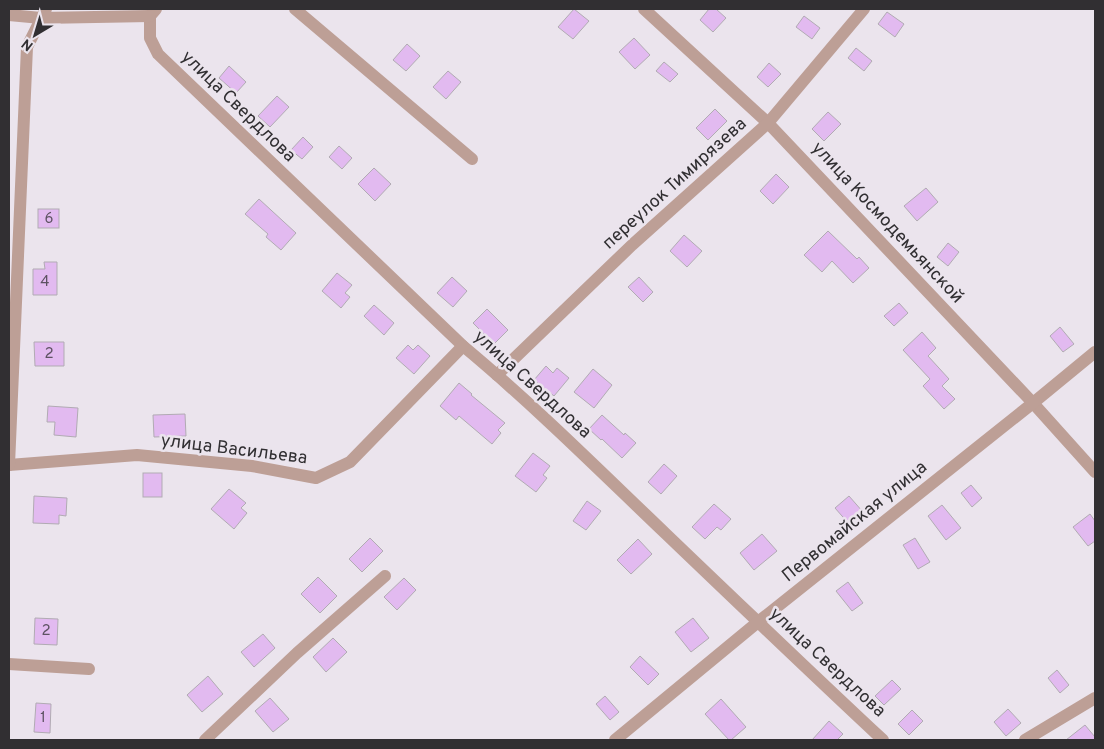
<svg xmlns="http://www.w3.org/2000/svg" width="1104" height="749" font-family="Overpass,sans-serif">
	<rect width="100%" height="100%" fill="#ebe4ed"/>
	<!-- building -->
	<g fill="#e2baf0" stroke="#b1abb3">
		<path d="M 574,9 L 589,21 L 573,39 L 558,27 Z"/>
		<path d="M 709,9 L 716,9 L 726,18 L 713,32 L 700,20 Z"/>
		<path d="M 887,12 L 904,24 L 895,37 L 878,24 Z"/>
		<path d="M 804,16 L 820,28 L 812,39 L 796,27 Z"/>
		<path d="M 634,38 L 650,55 L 635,69 L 619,52 Z"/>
		<path d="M 407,44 L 420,56 L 406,71 L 393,60 Z"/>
		<path d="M 856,48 L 872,61 L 864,71 L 848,58 Z"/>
		<path d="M 664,62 L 678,74 L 670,82 L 656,71 Z"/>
		<path d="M 769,63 L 781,74 L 768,87 L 757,77 Z"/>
		<path d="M 229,66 L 246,82 L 236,93 L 219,78 Z"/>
		<path d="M 448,71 L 461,82 L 446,99 L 433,87 Z"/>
		<path d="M 277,96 L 289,107 L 270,127 L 258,116 Z"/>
		<path d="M 715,109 L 727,121 L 708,140 L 696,128 Z"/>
		<path d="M 828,112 L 841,124 L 824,141 L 812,129 Z"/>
		<path d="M 303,137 L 313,147 L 302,159 L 291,150 Z"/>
		<path d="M 339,146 L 352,158 L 342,169 L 329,157 Z"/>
		<path d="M 374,168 L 391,184 L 375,201 L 358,184 Z"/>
		<path d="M 776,174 L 789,187 L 773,204 L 760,191 Z"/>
		<path d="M 926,188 L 938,202 L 917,221 L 904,206 Z"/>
		<path d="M 259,199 L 296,233 L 281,250 L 266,237 L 268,234 L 245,214 Z"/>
		<rect x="38" y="209" width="21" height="19"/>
		<path d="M 828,231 L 857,259 L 859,257 L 869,268 L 853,283 L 832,261 L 822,272 L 804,255 Z"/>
		<path d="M 684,235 L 702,251 L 687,267 L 670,251 Z"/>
		<path d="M 948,243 L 959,252 L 948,266 L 937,257 Z"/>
		<path d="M 44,262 L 57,262 L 57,295 L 33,295 L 33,269 L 45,269 Z"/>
		<path d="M 337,273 L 352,285 L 345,293 L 350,297 L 341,308 L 322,291 Z"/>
		<path d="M 452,277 L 467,291 L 453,307 L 437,293 Z"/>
		<path d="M 639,277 L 653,292 L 643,302 L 628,287 Z"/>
		<path d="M 899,303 L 908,313 L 894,326 L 884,316 Z"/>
		<path d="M 374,305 L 394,323 L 384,335 L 364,316 Z"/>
		<path d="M 487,309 L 508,330 L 494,344 L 473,323 Z"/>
		<path d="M 1060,327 L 1074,344 L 1063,352 L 1050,336 Z"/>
		<path d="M 922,332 L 936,348 L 928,356 L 949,379 L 942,386 L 955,399 L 944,409 L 923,386 L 930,379 L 903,350 Z"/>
		<path d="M 34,342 L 64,342 L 64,366 L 35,366 Z"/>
		<path d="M 408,345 L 413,350 L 418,345 L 430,356 L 414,374 L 396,358 Z"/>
		<path d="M 546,366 L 553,373 L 557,368 L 569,378 L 554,396 L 534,380 Z"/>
		<path d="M 593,369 L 612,385 L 594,408 L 574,392 Z"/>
		<path d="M 459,383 L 472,394 L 471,395 L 505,423 L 498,430 L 501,433 L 492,444 L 459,416 L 456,420 L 440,406 Z"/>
		<path d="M 48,406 L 78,408 L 76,437 L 54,435 L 55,422 L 47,422 Z"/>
		<path d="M 185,414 L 186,436 L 154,437 L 153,415 Z"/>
		<path d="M 602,415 L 624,435 L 625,433 L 636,443 L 622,458 L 602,439 L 601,440 L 589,429 Z"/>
		<path d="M 533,453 L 550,466 L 543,475 L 547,478 L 536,492 L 515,476 Z"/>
		<path d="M 664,464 L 677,476 L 661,494 L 648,482 Z"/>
		<rect x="143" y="473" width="19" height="24"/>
		<path d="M 971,485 L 982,498 L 972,507 L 961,493 Z"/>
		<path d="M 229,489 L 246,503 L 241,508 L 247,513 L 234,529 L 211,509 Z"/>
		<path d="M 34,496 L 67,498 L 66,516 L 59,515 L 59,524 L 33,523 Z"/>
		<path d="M 849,496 L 863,512 L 849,524 L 835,508 Z"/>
		<path d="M 587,501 L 601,511 L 586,530 L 573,521 Z"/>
		<path d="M 714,504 L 731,519 L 721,530 L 717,527 L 705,539 L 692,527 Z"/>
		<path d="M 942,505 L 961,528 L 946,540 L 928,516 Z"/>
		<path d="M 1090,514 L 1095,521 L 1095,541 L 1088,546 L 1073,527 Z"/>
		<path d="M 762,534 L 777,551 L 754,570 L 740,553 Z"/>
		<path d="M 370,538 L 383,551 L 362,572 L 349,559 Z"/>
		<path d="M 915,538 L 930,562 L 918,569 L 903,545 Z"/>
		<path d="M 638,539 L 652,554 L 631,574 L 617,560 Z"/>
		<path d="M 318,577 L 337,596 L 320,613 L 301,594 Z"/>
		<path d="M 404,578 L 416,590 L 397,610 L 384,597 Z"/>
		<path d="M 848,582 L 863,603 L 852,611 L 836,591 Z"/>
		<path d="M 35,618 L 58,619 L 57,645 L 34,644 Z"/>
		<path d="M 693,618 L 709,638 L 691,652 L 675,632 Z"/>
		<path d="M 263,634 L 275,648 L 254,667 L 241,652 Z"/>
		<path d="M 333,638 L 347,652 L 326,672 L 313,657 Z"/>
		<path d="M 640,656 L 659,674 L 648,685 L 630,667 Z"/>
		<path d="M 1057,670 L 1069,685 L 1060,693 L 1048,678 Z"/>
		<path d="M 208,676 L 223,694 L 202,712 L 187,695 Z"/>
		<path d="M 892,680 L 901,689 L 884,705 L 875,696 Z"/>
		<path d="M 605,696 L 619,712 L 610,720 L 596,704 Z"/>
		<path d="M 270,698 L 289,719 L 273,732 L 255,711 Z"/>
		<path d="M 721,699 L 746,727 L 731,740 L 729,740 L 705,714 Z"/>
		<path d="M 36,703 L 51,704 L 50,733 L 34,732 Z"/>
		<path d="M 1008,709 L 1021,723 L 1006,736 L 994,722 Z"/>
		<path d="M 912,710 L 923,721 L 909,735 L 898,724 Z"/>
		<path d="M 829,721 L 843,734 L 837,740 L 812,740 Z"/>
		<path d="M 1085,725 L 1095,737 L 1095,740 L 1066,740 Z"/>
	</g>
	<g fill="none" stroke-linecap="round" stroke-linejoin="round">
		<!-- minor -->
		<g stroke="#bd9f96" stroke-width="12">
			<path d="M 156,9 L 150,16 L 150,38 L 158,54 L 463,346 C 534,405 599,470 666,534 C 738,603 810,672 883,740"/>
			<path d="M 295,9 L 472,159"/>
			<path d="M 644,9 L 768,123 L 1033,403 L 1095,472"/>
			<path d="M 9,15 L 41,18 L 150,16"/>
			<path d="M 497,375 L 632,245 L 768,123 L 864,9"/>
			<path d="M 9,465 L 137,455 L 252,466 L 316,478 L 350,462 L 463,346"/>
			<path d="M 9,465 L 27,47 L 46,9"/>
			<path d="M 9,664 L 89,669"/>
			<path d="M 205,740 L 297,653 L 385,576"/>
			<path d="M 615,740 L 758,622 L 1033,403 L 1095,352"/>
			<path d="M 1025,740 L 1095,698"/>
		</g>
	</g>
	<g text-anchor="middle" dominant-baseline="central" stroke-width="5" stroke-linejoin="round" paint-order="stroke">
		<!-- number labels -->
		<g font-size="15" fill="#5d5262">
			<text x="49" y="219">6</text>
			<text x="45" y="282">4</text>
			<text x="49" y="354">2</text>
			<text x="46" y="631">2</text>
			<text x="43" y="718">1</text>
		</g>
		<!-- street labels -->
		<g font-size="18" fill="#312f32" stroke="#ebe4ed">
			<text transform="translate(238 107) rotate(44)">улица Свердлова</text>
			<text transform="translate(675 184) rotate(-42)">переулок Тимирязева</text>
			<text transform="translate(887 223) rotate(47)">улица Космодемьянской</text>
			<text transform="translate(532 385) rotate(42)">улица Свердлова</text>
			<text transform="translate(234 450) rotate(7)">улица Васильева</text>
			<text transform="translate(855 522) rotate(-39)">Первомайская улица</text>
			<text transform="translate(827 663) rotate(43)">улица Свердлова</text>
		</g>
	</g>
	<!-- border -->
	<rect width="1104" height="749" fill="none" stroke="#312f32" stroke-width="20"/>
	<!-- north arrow -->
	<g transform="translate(35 35) rotate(218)" stroke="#ebe4ed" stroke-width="4" paint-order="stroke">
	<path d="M0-4L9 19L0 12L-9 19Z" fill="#312f32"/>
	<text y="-8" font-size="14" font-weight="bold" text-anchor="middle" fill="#312f32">N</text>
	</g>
</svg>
